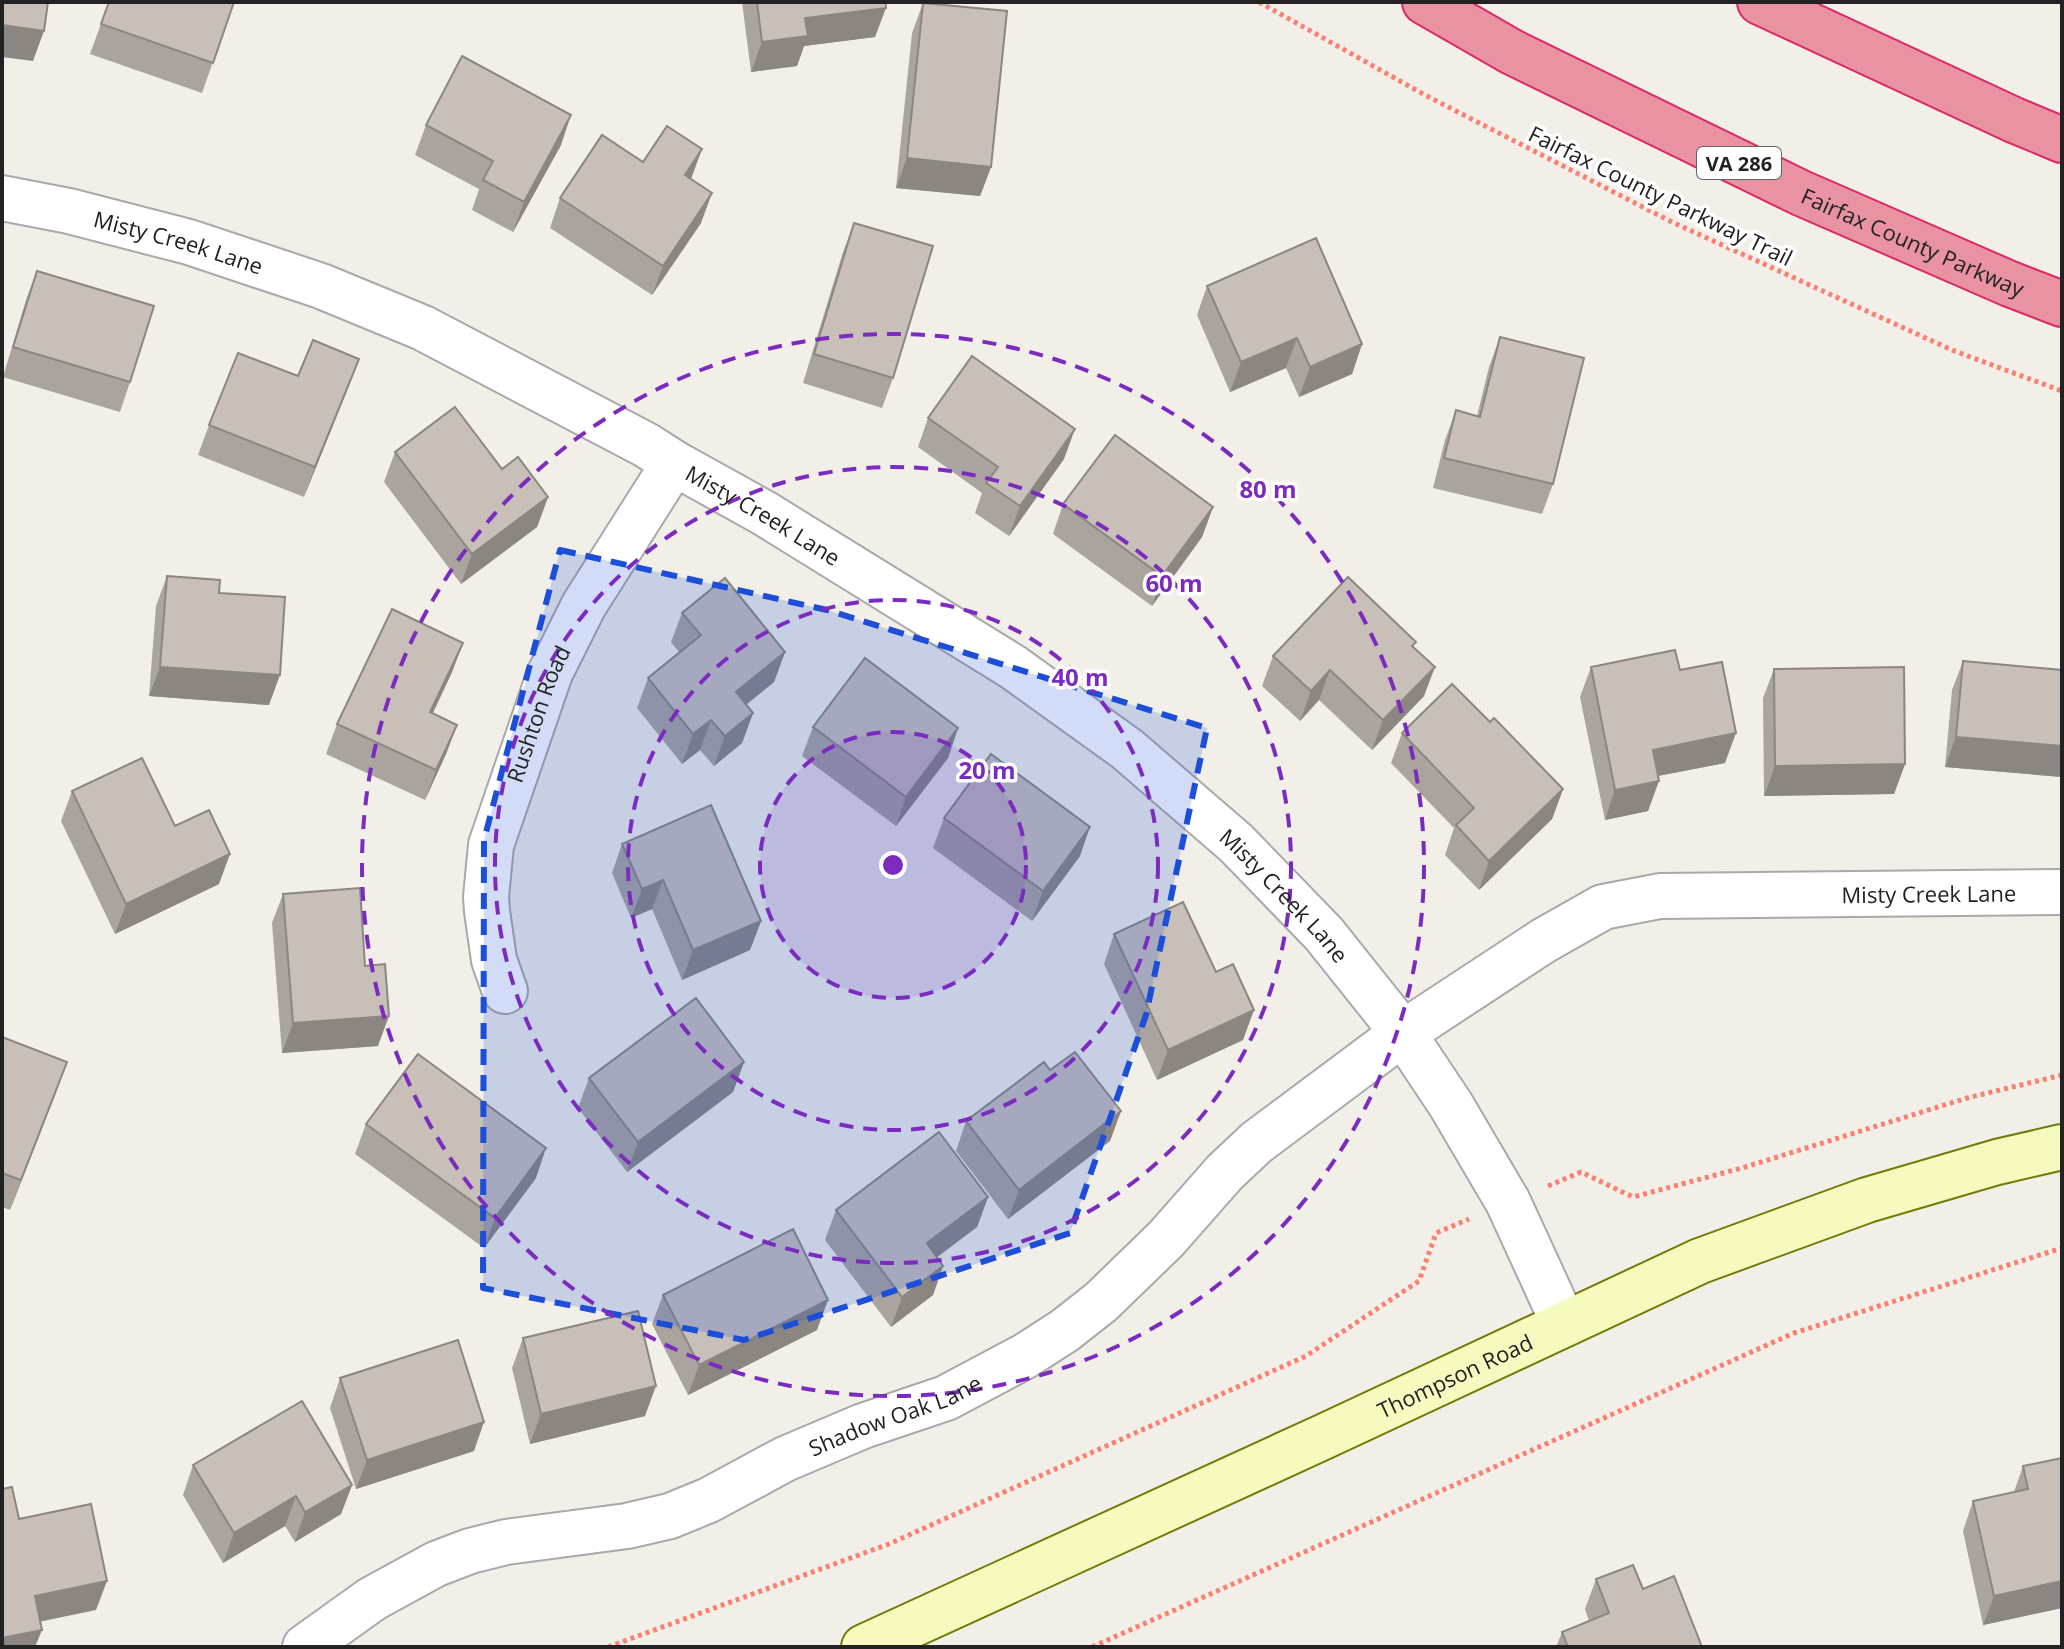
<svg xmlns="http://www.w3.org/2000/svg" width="2064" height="1649" font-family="'Open Sans',sans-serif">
	<rect width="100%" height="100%" fill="#f2efe9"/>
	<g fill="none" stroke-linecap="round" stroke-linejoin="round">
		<defs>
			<g id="street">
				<path id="s1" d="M 2,198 L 69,211 L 189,242 L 321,286 L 423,328 L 646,445 L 674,463 L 764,513 L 1013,667 L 1127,749 L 1236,843 L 1324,934 L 1403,1033 L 1451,1105 L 1508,1202 L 1564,1324"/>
				<path id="s2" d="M 505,991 L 494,960 L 487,911 L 486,897 L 491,845 L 550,673 L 584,605 L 674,463"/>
				<path id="s3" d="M 305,1647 L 372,1599 L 436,1564 L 470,1551 L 506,1542 L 627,1526 L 670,1516 L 709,1500 L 785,1459 L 863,1426 L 946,1398 L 1025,1356 L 1064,1331 L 1101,1302 L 1166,1239 L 1225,1172 L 1257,1142 L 1403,1033 L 1543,941 L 1603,907 L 1660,896 L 2062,892"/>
			</g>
			<g id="secondary">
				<path id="s4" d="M 864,1647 L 1323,1437 L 1700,1261 L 1867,1200 L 1997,1162 L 2062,1147"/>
			</g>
			<g id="highway">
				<path id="s5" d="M 1425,2 L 1512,52 L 1801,193 L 2010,284 L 2062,304"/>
				<path d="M 1760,2 L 2014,120 L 2062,140"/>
			</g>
		</defs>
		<!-- street casing -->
		<use href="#street" stroke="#a9a9a9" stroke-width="48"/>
		<!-- secondary casing -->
		<use href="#secondary" stroke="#707d05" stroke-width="48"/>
		<!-- highway casing -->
		<use href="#highway" stroke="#dc2a67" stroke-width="48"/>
		<!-- path -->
		<g stroke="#fa8072" stroke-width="5" stroke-dasharray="4 4" stroke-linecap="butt">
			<path d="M 1259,2 L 1425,95 L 1672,222 L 1952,350 L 2062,391"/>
			<path d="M 1548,1186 L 1581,1172 L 1633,1197 L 1742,1168 L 1967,1098 L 2062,1075"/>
			<path d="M 608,1647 L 889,1544 L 1306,1356 L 1419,1281 L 1436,1233 L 1469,1219"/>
			<path d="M 1092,1647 L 1794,1333 L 2062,1248"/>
		</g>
		<!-- street -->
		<use href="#street" stroke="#fff" stroke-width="44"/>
		<!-- secondary -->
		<use href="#secondary" stroke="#f7fabf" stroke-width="44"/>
		<!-- highway -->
		<use href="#highway" stroke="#e892a2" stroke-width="44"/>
	</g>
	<!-- wall -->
	<g fill="#aba49e">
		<path d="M 109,2 L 234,2 L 202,93 L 90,54 Z"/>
		<path d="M 742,2 L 886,2 L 875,37 L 804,46 L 797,66 L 751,72 Z"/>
		<path d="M 923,3 L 991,167 L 980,196 L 896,188 L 912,33 Z"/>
		<path d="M 426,125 L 561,145 L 513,232 L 472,210 L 479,189 L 415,155 Z"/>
		<path d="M 643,162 L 691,179 L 701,223 L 652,295 L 550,228 L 560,198 Z"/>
		<path d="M 854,223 L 893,378 L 882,408 L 803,383 L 843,252 Z"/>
		<path d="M 37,271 L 130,382 L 120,412 L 3,377 L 26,300 Z"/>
		<path d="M 1207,286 L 1362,344 L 1352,374 L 1299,397 L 1286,368 L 1230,392 L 1197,315 Z"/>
		<path d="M 1500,337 L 1553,484 L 1542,514 L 1433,488 L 1445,440 L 1456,410 L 1477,416 L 1489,367 Z"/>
		<path d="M 359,359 L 304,497 L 198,455 L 209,425 L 298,376 Z"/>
		<path d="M 928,418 L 1064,459 L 1009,536 L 975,513 L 982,493 L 918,447 Z"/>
		<path d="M 395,452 L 502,469 L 548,497 L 537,527 L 461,584 L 384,482 Z"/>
		<path d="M 1063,504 L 1213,507 L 1202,537 L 1152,606 L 1053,534 Z"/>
		<path d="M 167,576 L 219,593 L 269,705 L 149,696 L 156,606 Z"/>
		<path d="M 682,613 L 785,652 L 774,682 L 746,704 L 753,713 L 742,743 L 714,766 L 700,750 L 682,764 L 637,708 L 648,678 L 679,652 L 671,642 Z"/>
		<path d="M 463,643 L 452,672 L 433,713 L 457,725 L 446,754 L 425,800 L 326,754 L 337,724 Z"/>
		<path d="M 1414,647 L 1424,696 L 1372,750 L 1319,700 L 1300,721 L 1262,686 L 1273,656 Z"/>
		<path d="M 1963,661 L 2062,670 L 2062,777 L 1945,767 L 1952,690 Z"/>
		<path d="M 1591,667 L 1680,670 L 1725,763 L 1658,776 L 1648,811 L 1605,820 L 1580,697 Z"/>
		<path d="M 1774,669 L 1905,764 L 1894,794 L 1764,796 L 1763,698 Z"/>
		<path d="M 1490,722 L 1563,789 L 1552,819 L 1479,890 L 1445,855 L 1454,828 L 1391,763 L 1402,733 Z"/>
		<path d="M 813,727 L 958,728 L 948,758 L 896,826 L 802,756 Z"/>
		<path d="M 72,791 L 175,826 L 219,884 L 115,934 L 61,821 Z"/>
		<path d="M 944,818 L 1080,856 L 1032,921 L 933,848 Z"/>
		<path d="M 622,844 L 761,921 L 750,950 L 682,980 L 652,909 L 631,918 L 612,873 Z"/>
		<path d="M 283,894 L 365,966 L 378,1046 L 282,1053 L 272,923 Z"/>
		<path d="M 1114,934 L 1216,972 L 1243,1040 L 1157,1080 L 1104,964 Z"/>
		<path d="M 2,1037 L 56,1092 L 10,1210 L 2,1207 Z"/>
		<path d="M 744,1062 L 733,1092 L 627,1172 L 578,1108 L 589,1078 Z"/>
		<path d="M 1050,1070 L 1121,1111 L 1110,1141 L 1008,1219 L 956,1151 L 966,1121 Z"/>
		<path d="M 366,1124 L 536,1178 L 484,1248 L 355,1154 Z"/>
		<path d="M 988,1197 L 977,1227 L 937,1257 L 943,1266 L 933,1295 L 891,1327 L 825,1240 L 836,1210 Z"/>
		<path d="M 663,1295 L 817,1330 L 688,1395 L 652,1324 Z"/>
		<path d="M 523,1338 L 645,1416 L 530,1444 L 512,1368 Z"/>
		<path d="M 340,1378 L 474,1451 L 356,1489 L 330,1408 Z"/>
		<path d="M 2062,1458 L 2062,1608 L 1983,1625 L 1963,1531 L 1973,1501 L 2014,1492 L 2023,1466 Z"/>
		<path d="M 193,1465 L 352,1485 L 341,1514 L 295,1542 L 285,1526 L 223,1563 L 183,1495 Z"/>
		<path d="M 1596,1579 L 1643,1589 L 1702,1647 L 1556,1647 L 1562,1632 L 1589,1621 L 1585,1609 Z"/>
	</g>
	<!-- shaded-wall -->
	<g fill="#8b8681">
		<path d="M 886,8 L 875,37 L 804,46 L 797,66 L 751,72 L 762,42 L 805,18 Z"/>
		<path d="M 2,25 L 44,31 L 33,61 L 2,57 Z"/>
		<path d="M 571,115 L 561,145 L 513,232 L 524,202 Z"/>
		<path d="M 702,149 L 691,179 L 674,205 L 685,175 Z"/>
		<path d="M 907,158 L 991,167 L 980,196 L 896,188 Z"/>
		<path d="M 712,193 L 701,223 L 652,295 L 663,266 Z"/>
		<path d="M 1297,338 L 1286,368 L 1230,392 L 1241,362 Z"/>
		<path d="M 1362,344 L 1352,374 L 1299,397 L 1310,367 Z"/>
		<path d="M 359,359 L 348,388 L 304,497 L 315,467 Z"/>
		<path d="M 1075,429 L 1064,459 L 1009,536 L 1020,506 Z"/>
		<path d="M 548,497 L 537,527 L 461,584 L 472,554 Z"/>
		<path d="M 1213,507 L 1202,537 L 1152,606 L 1162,576 Z"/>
		<path d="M 463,643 L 452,672 L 419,742 L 430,712 Z"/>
		<path d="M 785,652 L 774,682 L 725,722 L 736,692 Z"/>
		<path d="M 160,667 L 280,675 L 269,705 L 149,696 Z"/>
		<path d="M 1435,667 L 1424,696 L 1372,750 L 1383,720 Z"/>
		<path d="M 1330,670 L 1319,700 L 1300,721 L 1311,691 Z"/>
		<path d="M 753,713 L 742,743 L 714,766 L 725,736 Z"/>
		<path d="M 711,720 L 700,750 L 682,764 L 693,734 Z"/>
		<path d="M 457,725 L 446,754 L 425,800 L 436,770 Z"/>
		<path d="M 958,728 L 948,758 L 896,826 L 906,797 Z"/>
		<path d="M 1736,733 L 1725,763 L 1642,779 L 1653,750 Z"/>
		<path d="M 1956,737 L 2062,746 L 2062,777 L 1945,767 Z"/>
		<path d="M 1905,764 L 1894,794 L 1764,796 L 1775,766 Z"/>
		<path d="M 1659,781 L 1648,811 L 1605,820 L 1615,790 Z"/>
		<path d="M 1563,789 L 1552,819 L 1479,890 L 1489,861 Z"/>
		<path d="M 1090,827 L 1080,856 L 1032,921 L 1043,891 Z"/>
		<path d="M 230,854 L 219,884 L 115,934 L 126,904 Z"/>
		<path d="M 663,880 L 652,909 L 631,918 L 642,889 Z"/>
		<path d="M 761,921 L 750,950 L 682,980 L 693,950 Z"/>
		<path d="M 1254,1010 L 1243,1040 L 1157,1080 L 1168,1050 Z"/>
		<path d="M 389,1016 L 378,1046 L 282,1053 L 293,1023 Z"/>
		<path d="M 67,1062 L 56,1092 L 10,1210 L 21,1180 Z"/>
		<path d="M 744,1062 L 733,1092 L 627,1172 L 638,1142 Z"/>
		<path d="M 1121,1111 L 1110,1141 L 1008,1219 L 1019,1190 Z"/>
		<path d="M 546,1148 L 536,1178 L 484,1248 L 495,1218 Z"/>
		<path d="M 988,1197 L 977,1227 L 916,1273 L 927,1243 Z"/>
		<path d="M 943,1266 L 933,1295 L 891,1327 L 902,1297 Z"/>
		<path d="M 828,1300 L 817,1330 L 688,1395 L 699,1365 Z"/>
		<path d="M 656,1386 L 645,1416 L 530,1444 L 541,1414 Z"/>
		<path d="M 484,1422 L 474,1451 L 356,1489 L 367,1460 Z"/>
		<path d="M 352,1485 L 341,1514 L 295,1542 L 305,1512 Z"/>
		<path d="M 296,1496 L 285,1526 L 223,1563 L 234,1533 Z"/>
		<path d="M 107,1581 L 96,1610 L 24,1625 L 35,1596 Z"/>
		<path d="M 2062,1581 L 2062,1608 L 1983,1625 L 1994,1596 Z"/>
		<path d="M 42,1630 L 35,1647 L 2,1647 L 2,1638 Z"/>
	</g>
	<!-- building -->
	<g fill="#c7bfb8" stroke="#8b8681" stroke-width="2">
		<path d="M 2,2 L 48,2 L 44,31 L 2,25 Z"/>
		<path d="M 109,2 L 234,2 L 213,63 L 101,24 Z"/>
		<path d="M 757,2 L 886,2 L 886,8 L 805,18 L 808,36 L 762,42 Z"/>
		<path d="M 923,3 L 1007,11 L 991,167 L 907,158 Z"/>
		<path d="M 462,56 L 571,115 L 524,202 L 483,180 L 493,161 L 426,125 Z"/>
		<path d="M 667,126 L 702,149 L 685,175 L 712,193 L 663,266 L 560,198 L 602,135 L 643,162 Z"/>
		<path d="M 854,223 L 933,246 L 893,378 L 814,354 Z"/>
		<path d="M 1316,238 L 1362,344 L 1310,367 L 1297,338 L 1241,362 L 1207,286 Z"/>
		<path d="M 37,271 L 154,306 L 130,382 L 13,347 Z"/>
		<path d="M 1500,337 L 1584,358 L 1553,484 L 1444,458 L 1456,410 L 1480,417 Z"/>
		<path d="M 313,340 L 359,359 L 315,467 L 209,425 L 238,353 L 298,376 Z"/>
		<path d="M 972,356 L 1075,429 L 1020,506 L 986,483 L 998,467 L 928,418 Z"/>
		<path d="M 455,407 L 502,469 L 518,457 L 548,497 L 472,554 L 395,452 Z"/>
		<path d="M 1115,435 L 1213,507 L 1162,576 L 1063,504 Z"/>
		<path d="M 167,576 L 220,580 L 219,593 L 285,597 L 280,675 L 160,667 Z"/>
		<path d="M 1348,577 L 1416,642 L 1412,646 L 1435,667 L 1383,720 L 1330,670 L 1311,691 L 1273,656 Z"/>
		<path d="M 725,578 L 785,652 L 736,692 L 753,713 L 725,736 L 711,720 L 693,734 L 648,678 L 701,635 L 682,613 Z"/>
		<path d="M 392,609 L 463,643 L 430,712 L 457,725 L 436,770 L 337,724 Z"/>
		<path d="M 1675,650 L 1680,670 L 1722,662 L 1736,733 L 1653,750 L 1659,781 L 1615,790 L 1591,667 Z"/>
		<path d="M 865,658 L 958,728 L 906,797 L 813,727 Z"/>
		<path d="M 1963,661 L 2062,670 L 2062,746 L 1956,737 Z"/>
		<path d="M 1904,667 L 1905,764 L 1775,766 L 1774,669 Z"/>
		<path d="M 1452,684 L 1490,722 L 1494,718 L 1563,789 L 1489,861 L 1456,825 L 1474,808 L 1402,733 Z"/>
		<path d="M 991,754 L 1090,827 L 1043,891 L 944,818 Z"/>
		<path d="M 142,758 L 175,826 L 209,810 L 230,854 L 126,904 L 72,791 Z"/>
		<path d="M 711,805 L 761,921 L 693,950 L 663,880 L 642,889 L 622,844 Z"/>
		<path d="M 360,888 L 365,966 L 385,964 L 389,1016 L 293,1023 L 283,894 Z"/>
		<path d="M 1183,902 L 1216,972 L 1233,964 L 1254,1010 L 1168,1050 L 1114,934 Z"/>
		<path d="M 696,998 L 744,1062 L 638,1142 L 589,1078 Z"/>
		<path d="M 2,1037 L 67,1062 L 21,1180 L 2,1173 Z"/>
		<path d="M 1075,1052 L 1121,1111 L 1019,1190 L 966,1121 L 1044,1062 L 1050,1070 Z"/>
		<path d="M 418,1054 L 546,1148 L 495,1218 L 366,1124 Z"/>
		<path d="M 939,1132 L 988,1197 L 927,1243 L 943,1266 L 902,1297 L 836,1210 Z"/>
		<path d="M 793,1229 L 828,1300 L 699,1365 L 663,1295 Z"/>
		<path d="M 638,1311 L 656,1386 L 541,1414 L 523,1338 Z"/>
		<path d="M 458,1340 L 484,1422 L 367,1460 L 340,1378 Z"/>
		<path d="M 302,1401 L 352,1485 L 305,1512 L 296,1496 L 234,1533 L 193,1465 Z"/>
		<path d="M 2062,1458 L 2062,1581 L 1994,1596 L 1973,1501 L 2028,1489 L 2023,1466 Z"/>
		<path d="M 12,1487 L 19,1519 L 91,1504 L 107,1581 L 35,1596 L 42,1630 L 2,1638 L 2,1489 Z"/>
		<path d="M 1633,1565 L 1643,1589 L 1674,1576 L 1702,1647 L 1568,1647 L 1562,1632 L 1609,1613 L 1596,1579 Z"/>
	</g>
	<!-- marked area -->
	<path fill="#1d4ed8" fill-opacity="0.2" stroke="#1d4ed8" stroke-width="6" stroke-dasharray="16 10" stroke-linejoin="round" d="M 560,550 L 827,610 L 1207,728 L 1146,1015 L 1070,1233 L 744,1340 L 483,1288 L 484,840 Z"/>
	<!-- distance rings -->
	<circle cx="893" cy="865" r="133" fill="#7b2cbf" fill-opacity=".12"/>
	<g fill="none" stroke="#7b2cbf" stroke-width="4" stroke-dasharray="14 10">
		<circle cx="893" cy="865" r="133"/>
		<circle cx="893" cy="865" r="265"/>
		<circle cx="893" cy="865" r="398"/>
		<circle cx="893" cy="865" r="531"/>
	</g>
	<g text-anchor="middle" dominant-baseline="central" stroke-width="7" stroke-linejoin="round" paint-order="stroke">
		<!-- shield labels -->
		<rect fill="#fff" stroke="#646464" stroke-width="2" x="1697" y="147" width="84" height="32" rx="6"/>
		<g font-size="20" font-weight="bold" fill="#222">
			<text x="1739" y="163">VA 286</text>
		</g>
		<!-- street labels -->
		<g font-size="22" fill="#222" stroke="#fff">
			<text transform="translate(1661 195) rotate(26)">Fairfax County Parkway Trail</text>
			<text stroke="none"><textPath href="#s5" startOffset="544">Fairfax County Parkway</textPath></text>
			<text stroke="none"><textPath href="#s1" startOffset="182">Misty Creek Lane</textPath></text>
			<text stroke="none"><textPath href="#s1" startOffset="830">Misty Creek Lane</textPath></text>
			<text stroke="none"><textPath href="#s2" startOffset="288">Rushton Road</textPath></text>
			<text stroke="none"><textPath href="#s3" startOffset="1848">Misty Creek Lane</textPath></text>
			<text stroke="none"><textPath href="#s1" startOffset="1478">Misty Creek Lane</textPath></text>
			<text stroke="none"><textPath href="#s4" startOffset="650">Thompson Road</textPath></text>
			<text stroke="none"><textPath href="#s3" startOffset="642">Shadow Oak Lane</textPath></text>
		</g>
	</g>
	<circle cx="893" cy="865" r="12" fill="#7b2cbf" stroke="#fff" stroke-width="4"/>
	<g font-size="24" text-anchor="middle" font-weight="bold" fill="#7b2cbf" stroke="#fff" stroke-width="7" stroke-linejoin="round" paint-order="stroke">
		<text x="1268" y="498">80 m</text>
		<text x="1174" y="592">60 m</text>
		<text x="1080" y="686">40 m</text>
		<text x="987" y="779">20 m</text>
	</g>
	<!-- border -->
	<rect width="2064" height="1649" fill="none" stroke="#222222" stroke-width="8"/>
</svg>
